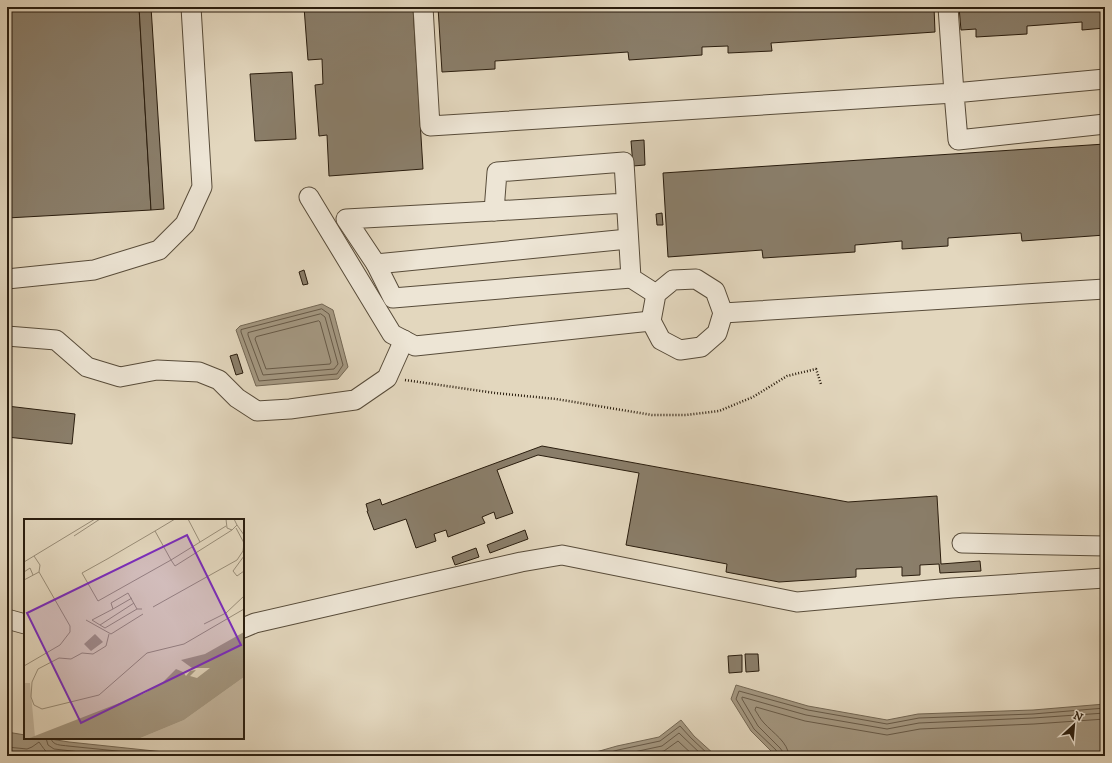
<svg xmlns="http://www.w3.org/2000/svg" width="1112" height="763" font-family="'IM FELL DW Pica',serif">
	<rect width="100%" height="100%" fill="#e3d7be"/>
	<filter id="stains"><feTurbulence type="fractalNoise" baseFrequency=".005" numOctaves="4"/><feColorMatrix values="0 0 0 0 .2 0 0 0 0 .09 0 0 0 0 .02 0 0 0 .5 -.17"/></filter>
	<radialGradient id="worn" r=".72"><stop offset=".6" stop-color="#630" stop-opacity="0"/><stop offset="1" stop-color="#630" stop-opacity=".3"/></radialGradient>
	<!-- water -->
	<g fill="#a49882" stroke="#736754">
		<path d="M 322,304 L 333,310 L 348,367 L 338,379 L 256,386 L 236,330 L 240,326 Z"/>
		<path d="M 736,685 L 808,706 L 887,720 L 918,714 L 1033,710 L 1105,704 L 1105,756 L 775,756 L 773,753 L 751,731 L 731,699 Z"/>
		<path d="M 681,720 L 694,736 L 715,755 L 715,756 L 582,756 L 617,746 L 659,737 Z"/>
		<path d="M 7,732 L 25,735 L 25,738 L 44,738 L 69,742 L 202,756 L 7,756 Z"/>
	</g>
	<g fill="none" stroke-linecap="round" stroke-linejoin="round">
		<!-- shore -->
		<g stroke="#675a48" stroke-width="1">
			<path d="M 322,309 L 329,314 L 343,365 L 337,374 L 259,381 L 241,332 L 241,330 Z"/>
			<path d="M 321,314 L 325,317 L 338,364 L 334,369 L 263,375 L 248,335 L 248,333 Z"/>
			<path d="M 319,321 L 320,322 L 331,362 L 330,364 L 266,369 L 255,339 L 256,337 Z"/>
			<path d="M 46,738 L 48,745 L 54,749 L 116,756"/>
			<path d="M 51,738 C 52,746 62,745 68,746 L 166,756"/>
			<path d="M 7,747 L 27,749 L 32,747 L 39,742 C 47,753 46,754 60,756"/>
			<path d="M 596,756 L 618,750 L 660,741 L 680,726 L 691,738 L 710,756"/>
			<path d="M 615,756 L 662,746 L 679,733 L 703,756"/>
			<path d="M 642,756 L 664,751 L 678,741 L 694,756"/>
			<path d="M 778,756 L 776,750 L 754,729 L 736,699 L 739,691 L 808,710 L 887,724 L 919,718 L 1033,714 L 1105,708"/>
			<path d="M 783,756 L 783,752 L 780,748 L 758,726 L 742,699 L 742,697 L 806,715 L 887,729 L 919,723 L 1033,718 L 1105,713"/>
			<path d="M 789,756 C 788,742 773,733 764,723 C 760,719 758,714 755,710 L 756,707 L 805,721 L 887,735 L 920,729 L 1034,724 L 1105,719"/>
		</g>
	</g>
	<!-- building -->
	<g fill="#8a7e6a" stroke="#2a1d0e">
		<path d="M 7,7 L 139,7 L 151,210 L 7,218 Z"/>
		<path d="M 139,7 L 151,7 L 164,209 L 151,210 Z"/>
		<path d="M 304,7 L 413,7 L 423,169 L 329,176 L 327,135 L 319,136 L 315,85 L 323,84 L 322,59 L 308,60 Z"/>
		<path d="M 438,7 L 934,7 L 935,32 L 771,43 L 772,51 L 728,53 L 728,46 L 702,47 L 702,55 L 629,60 L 628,52 L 495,61 L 495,69 L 442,72 Z"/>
		<path d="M 959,7 L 1105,7 L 1105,28 L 1082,30 L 1082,22 L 1027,26 L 1027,34 L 976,37 L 976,29 L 961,30 Z"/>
		<path d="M 292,72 L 296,139 L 255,141 L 250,74 Z"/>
		<path d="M 644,140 L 645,165 L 633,166 L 631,141 Z"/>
		<path d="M 1105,144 L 1105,235 L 1022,241 L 1021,233 L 948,238 L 948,246 L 902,249 L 902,241 L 855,245 L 855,252 L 763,258 L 762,250 L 668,257 L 663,173 Z"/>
		<path d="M 662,213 L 663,225 L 657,225 L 656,214 Z"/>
		<path d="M 304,270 L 308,284 L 303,285 L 299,272 Z"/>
		<path d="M 237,354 L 243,373 L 236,375 L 230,356 Z"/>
		<path d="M 7,406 L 75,414 L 72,444 L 7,437 Z"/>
		<path d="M 542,446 L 848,502 L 937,496 L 941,564 L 980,561 L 981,571 L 940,573 L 939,564 L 920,565 L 920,575 L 902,576 L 902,567 L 856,569 L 856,577 L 779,582 L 726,572 L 727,564 L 626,545 L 639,473 L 538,455 L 497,470 L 513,513 L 496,519 L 494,512 L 482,517 L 485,523 L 448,537 L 446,530 L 434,534 L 436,541 L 416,548 L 406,519 L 374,530 L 367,511 L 368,511 L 366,504 L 380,499 L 382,505 Z"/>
		<path d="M 525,530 L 528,539 L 490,553 L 487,545 Z"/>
		<path d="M 476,548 L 479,557 L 455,565 L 452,557 Z"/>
		<path d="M 745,654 L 758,654 L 759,671 L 746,672 Z"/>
		<path d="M 742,655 L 742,672 L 729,673 L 728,656 Z"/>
	</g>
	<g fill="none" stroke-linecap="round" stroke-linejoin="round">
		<defs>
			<g id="minor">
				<path d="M 423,7 L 430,126 L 954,93 L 948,7"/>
				<path d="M 1105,79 L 954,93 L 958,140 L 1105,124"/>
				<path d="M 309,197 L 392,334 L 415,346 L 651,321"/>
				<path d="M 626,203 L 494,211 L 497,172 L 624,162 L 631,278 L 656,294"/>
				<path d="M 628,239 L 376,264 L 393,298 L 631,278"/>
				<path d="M 376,264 L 346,219 L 494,211"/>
				<path d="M 7,279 L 94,270 L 159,250 L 185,224 L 202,187 L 191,7"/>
				<path d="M 696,279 L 715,291 L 723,313 L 717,333 L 701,347 L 680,350 L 661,340 L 651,321 L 656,294 L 673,280 Z"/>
				<path d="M 723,313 L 1105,289"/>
				<path d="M 7,336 L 56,340 L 87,367 L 120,377 L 157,370 L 199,372 L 219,380 L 237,398 L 257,411 L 290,409 L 355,400 L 387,378 L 404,340"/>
				<path d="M 962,543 L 1105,546"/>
				<path d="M 7,619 L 25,624"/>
				<path d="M 243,628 L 255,623 L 521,562 L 562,555 L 797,602 L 952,588 L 1105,578"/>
			</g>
		</defs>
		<!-- minor casing -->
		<use href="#minor" stroke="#584c3a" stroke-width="21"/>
		<!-- path -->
		<path stroke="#2a1d0e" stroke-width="2.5" stroke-dasharray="1 2" stroke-linecap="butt" d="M 405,380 L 495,393 L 556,399 L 652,415 L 686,415 L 719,411 L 753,397 L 787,376 L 816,369 L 821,384"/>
		<!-- minor -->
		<use href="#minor" stroke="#ede5d5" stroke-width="19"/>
	</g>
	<!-- overview -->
	<g transform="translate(24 519)">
		<rect width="220" height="220" fill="#e3d7be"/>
		<path d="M 220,158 L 220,220 L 114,220 L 160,201 ZM 0,164 L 6,164 L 11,218 L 7,219 L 0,220 Z" fill="#c4b7a0"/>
		<path d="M 220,113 L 220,158 L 160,201 L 114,220 L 3,220 L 121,174 L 139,163 L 152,150 L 159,153 L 162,157 L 166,152 L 172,151 L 166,157 L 173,159 L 186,149 L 168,149 L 157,141 L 181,135 ZM 71,115 L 79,123 L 67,132 L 60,125 Z" fill="#a49882"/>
		<path fill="none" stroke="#998d78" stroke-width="1" d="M 164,0 L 176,23M 202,0 L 203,9 L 208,11 L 213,6 L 210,0M 213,6 L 220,16M 202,7 L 147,41 L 151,47 L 208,11M 131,12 L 147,41 L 74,82 L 58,54 L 85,39 L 90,36 L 131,12 L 151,0M 50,17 L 76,0M 220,37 L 209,52 L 213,57 L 220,52M 0,43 L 71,0M 0,53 L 6,49 L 9,56M 0,61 L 15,53M 108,79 L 89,90 L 87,84 L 104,74 L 113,90 L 118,90M 110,84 L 76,106 L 81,109 L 113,90M 129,88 L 213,41 L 219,32 L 220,24 L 212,9M 62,101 L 87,115 L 119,95M 180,105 L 202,94 L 220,77M 76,106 L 68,101 L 89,90M 85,115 L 82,127 L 69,135 L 58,134 L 47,140 L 35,139 L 14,150 L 8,163 L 7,178 L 10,186 L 18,190 L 75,176 L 123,134 L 160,125 L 220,90M 0,147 L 36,126 L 46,113 L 46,107 L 15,53 L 16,46 L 10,37"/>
		<path fill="#7b2cbf" fill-opacity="0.15" stroke="#7b2cbf" stroke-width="2" d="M 163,16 L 217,126 L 57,204 L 3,94 Z"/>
		<rect width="220" height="220" fill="none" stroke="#2a1d0e" stroke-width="2"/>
	</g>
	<!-- margin -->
	<rect width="1112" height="763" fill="none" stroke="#e3d7be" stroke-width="24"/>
	<rect x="8" y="8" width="1096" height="747" fill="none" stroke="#2a1d0e" stroke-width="2"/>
	<rect x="12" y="12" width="1088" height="739" fill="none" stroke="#2a1d0e"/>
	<!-- north arrow -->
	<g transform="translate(1074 725) rotate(26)" stroke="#ede5d5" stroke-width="3" paint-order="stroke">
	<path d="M0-3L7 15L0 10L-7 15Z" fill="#2a1d0e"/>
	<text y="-6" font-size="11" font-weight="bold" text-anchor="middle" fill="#2a1d0e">N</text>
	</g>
	<rect width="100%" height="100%" filter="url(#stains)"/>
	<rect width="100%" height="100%" fill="url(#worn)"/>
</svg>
